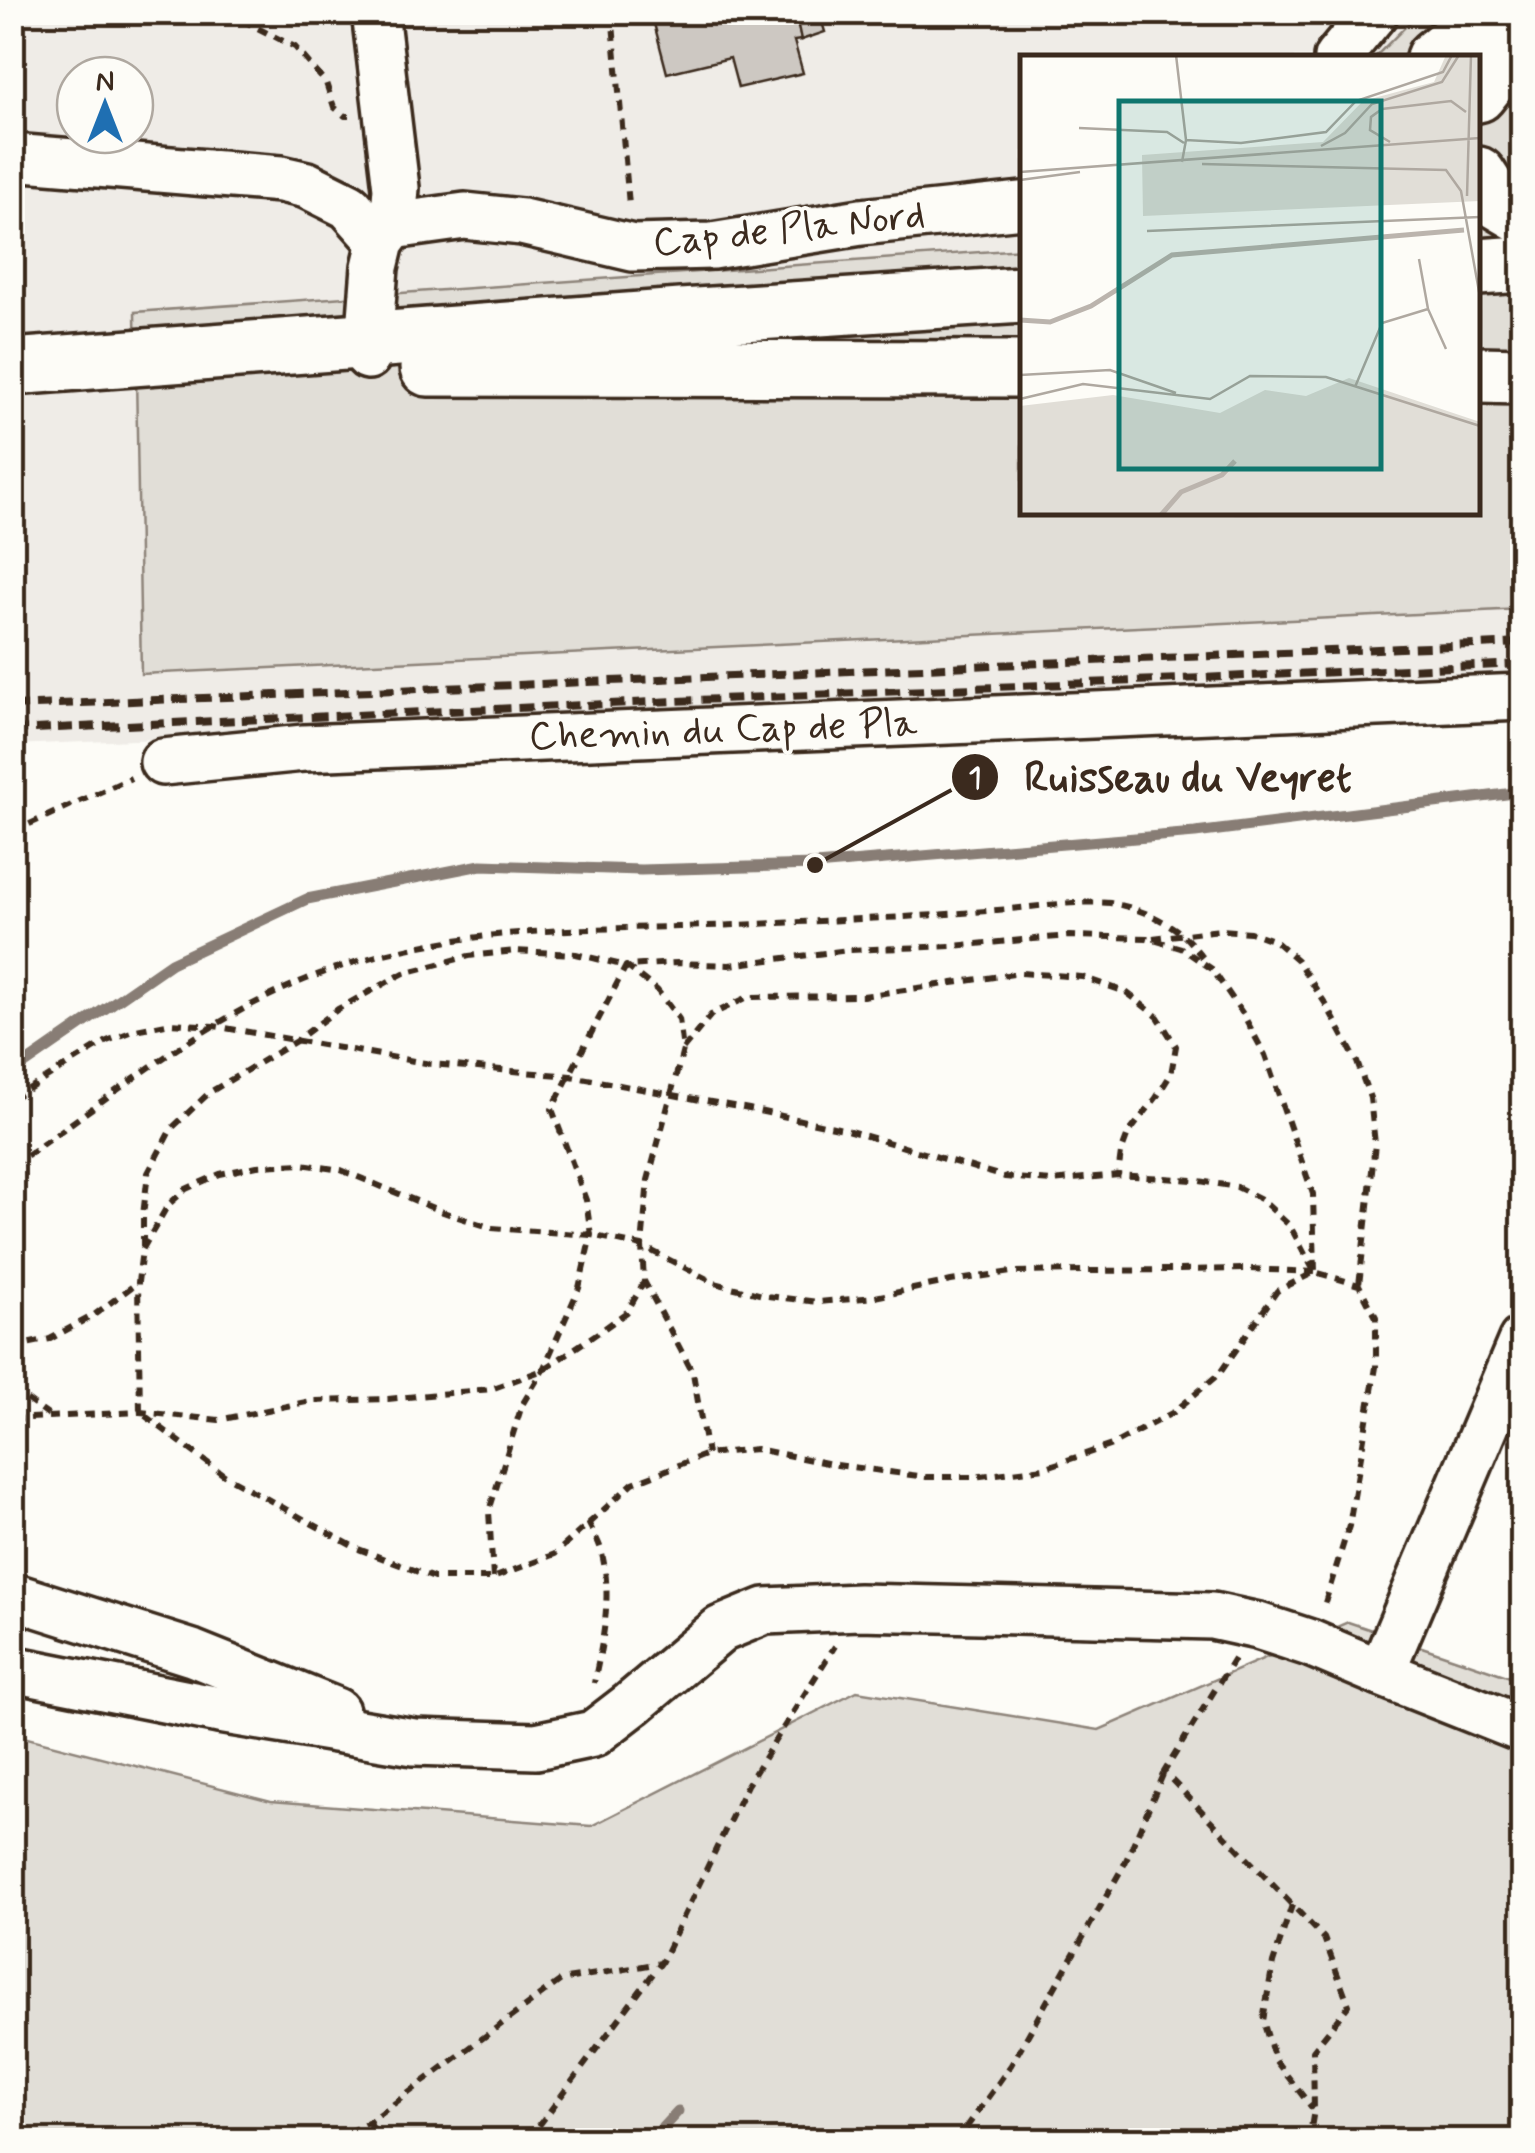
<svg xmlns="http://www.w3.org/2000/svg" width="1535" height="2153" font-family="Mynerve,sans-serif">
	<rect width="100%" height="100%" fill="#fdfcf7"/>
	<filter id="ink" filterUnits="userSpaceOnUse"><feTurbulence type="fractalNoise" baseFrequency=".01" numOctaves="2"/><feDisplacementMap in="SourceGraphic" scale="20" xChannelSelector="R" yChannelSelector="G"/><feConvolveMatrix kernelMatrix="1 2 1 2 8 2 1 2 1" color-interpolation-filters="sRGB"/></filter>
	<g filter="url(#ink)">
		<!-- built -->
		<path fill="#efece7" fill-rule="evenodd" d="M 12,13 L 1419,13 L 1375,57 L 1022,58 L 1022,249 L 135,312 L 141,674 L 1522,609 L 1522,682 L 13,745 ZM 75,75 L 135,75 L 135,135 L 75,135 Z"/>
		<!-- green -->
		<g fill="#e1ded7" stroke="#8e847a" stroke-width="2.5">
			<path d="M 1419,13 L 1522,13 L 1522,609 L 141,674 L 135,312 L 1022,249 L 1022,512 L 1478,512 L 1478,58 L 1375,57 Z"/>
			<path d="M 1348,1622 L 1522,1681 L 1522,2140 L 13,2140 L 12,1734 L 271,1801 L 591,1826 L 857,1691 L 1099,1730 Z"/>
		</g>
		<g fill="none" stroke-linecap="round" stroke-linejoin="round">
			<!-- stream -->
			<g stroke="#887d74" stroke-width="11">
				<path d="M 12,1073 L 171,963 L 307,899 L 481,865 L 641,870 L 815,865 L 1195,833 L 1522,792"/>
				<path d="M 651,2140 L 678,2111"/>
			</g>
		</g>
		<!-- building -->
		<g fill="#cdc8c2" stroke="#3b2a1e" stroke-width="2.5">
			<path d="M 651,12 L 795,12 L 801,40 L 794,41 L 803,73 L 738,88 L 730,58 L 667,73 Z"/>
			<path d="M 795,12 L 819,12 L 825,32 L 801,40 Z"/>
		</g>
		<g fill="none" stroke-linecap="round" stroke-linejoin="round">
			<defs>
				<g id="minor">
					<path d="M 375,12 L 396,188 L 393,226"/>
					<path d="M 1337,58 L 1375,12"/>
					<path d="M 12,157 L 281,179 L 307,185 L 349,206 L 381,242"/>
					<path d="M 368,356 L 375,267 L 381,242 L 393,226 L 465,216 L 522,222 L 633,248 L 712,246 L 861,222 L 1022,205"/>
					<path d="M 163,762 L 304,748 L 1522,697"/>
					<path d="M 12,1596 L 192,1653 L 336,1711"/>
					<path d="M 12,1669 L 219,1710 L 414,1742 L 536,1746 L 593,1734 L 632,1704 L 721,1629 L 765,1611 L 859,1607 L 1212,1616 L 1258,1626 L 1310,1643 L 1381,1673 L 1522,1729"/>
					<path d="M 1381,1673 L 1522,1340"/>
				</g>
				<g id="major">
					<path d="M 1434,58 L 1484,17 L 1498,12"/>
					<path d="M 1478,94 L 1501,65 L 1522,55"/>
					<path d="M 1478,175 L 1493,198 L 1522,215"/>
					<path d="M 1478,267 L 1522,264"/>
					<path d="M 12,367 L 681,317 L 1022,295"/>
					<path d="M 428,368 L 1022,369"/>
					<path d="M 1478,375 L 1522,376"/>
				</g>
			</defs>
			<!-- minor casing -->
			<use href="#minor" stroke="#3b2a1e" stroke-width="52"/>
			<!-- major casing -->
			<use href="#major" stroke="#3b2a1e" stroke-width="62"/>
			<!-- path -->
			<g stroke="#3b2a1e" stroke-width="6" stroke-dasharray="10 8" stroke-linecap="butt">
				<path d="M 226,12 L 295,47 L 326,83 L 334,107 L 345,116 L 349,116"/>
				<path d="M 612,12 L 629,205"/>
				<path d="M 12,826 L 23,827 L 131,778"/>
				<path d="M 1153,938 L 1220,930 L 1250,932 L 1275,941 L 1297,960 L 1327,1006 L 1357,1062 L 1370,1098 L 1375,1144 L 1359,1285"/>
				<path d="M 683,1049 L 711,1015 L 748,997 L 863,996 L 1021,973 L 1082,977 L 1126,992 L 1158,1017 L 1176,1046 L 1171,1074 L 1156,1098 L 1128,1134 L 1121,1153 L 1118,1175"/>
				<path d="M 12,1099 L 107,1041 L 136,1030 L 171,1023 L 214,1026 L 431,1064 L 571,1076 L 749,1109 L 843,1129 L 1005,1177 L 1051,1181 L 1118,1175 L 1193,1180 L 1237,1187 L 1261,1199 L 1290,1226 L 1314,1271"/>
				<path d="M 12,1166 C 119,1091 222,1003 349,964 C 458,930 566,929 679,927 C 747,925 815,921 884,918 C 929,916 974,912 1020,908 C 1049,905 1080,901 1110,903 C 1133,906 1169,921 1185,937 C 1192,944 1199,953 1205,960"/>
				<path d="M 143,1246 L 143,1215 L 148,1173 L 171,1129 L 210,1092 L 296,1041 L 338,1009 L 404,973 L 469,956 L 516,951 L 576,954 L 626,966 L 657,990 L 679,1019 L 683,1050 L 648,1180 L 642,1246 L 644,1281 L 693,1373 L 707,1454"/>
				<path d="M 1315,1272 L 1249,1269 L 1011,1272 L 951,1281 L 875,1297 L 818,1302 L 767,1296 L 715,1283 L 642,1246 L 591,1235 L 492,1228 L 443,1212 L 341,1170 L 302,1164 L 257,1166 L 220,1174 L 186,1189 L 168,1205 L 142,1250 L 138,1282 L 140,1412 L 224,1475 L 356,1548 L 434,1578 L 493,1578 L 555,1554 L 633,1483 L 707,1454 L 756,1449 L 837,1465 L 926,1477 L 973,1477 L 1044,1468 L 1112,1445 L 1174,1412 L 1220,1373 L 1277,1291 L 1315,1272 L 1359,1285 L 1376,1317 L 1376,1367 L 1349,1526 L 1324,1606"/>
				<path d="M 12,1347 L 50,1339 L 94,1315 L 137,1283"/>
				<path d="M 12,1389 L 48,1415"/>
				<path d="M 12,1419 L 140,1412 L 219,1420 L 311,1401 L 388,1399 L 491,1389 L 543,1370 L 602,1330 L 627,1312 L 644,1282"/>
				<path d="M 588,1522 C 592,1531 599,1541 601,1550 C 613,1594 603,1640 594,1683"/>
				<path d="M 493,1578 L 489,1511 L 522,1405 L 543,1370 L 579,1288 L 591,1235 L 586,1200 L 552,1109 L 626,966 L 677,963 L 729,965 L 848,950 L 952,946 L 1070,936 L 1147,938 L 1181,948 L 1212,969 L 1243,1014 L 1265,1055 L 1313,1194 L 1315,1272"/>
				<path d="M 1234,1659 L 1164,1772 L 1324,1938 L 1349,2005 L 1313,2050 L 1314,2110 L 1309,2140"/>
				<path d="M 1292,1905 L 1273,1963 L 1263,2021 L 1275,2060 L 1313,2109"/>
				<path d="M 369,2124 L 385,2140"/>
				<path d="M 331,2140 L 368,2123 L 561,1980 L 661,1963"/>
				<path d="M 528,2140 L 661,1963 L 747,1785 L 835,1646"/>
				<path d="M 953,2140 L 964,2131 L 1011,2065 L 1125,1863 L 1164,1772"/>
			</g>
			<!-- minor -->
			<use href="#minor" stroke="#fdfcf7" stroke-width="45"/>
			<!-- major -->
			<use href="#major" stroke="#fdfcf7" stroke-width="55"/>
			<!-- rail -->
			<g stroke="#3b2a1e" stroke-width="8" stroke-dasharray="15 8" stroke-linecap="butt">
				<path d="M 12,706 L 1522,643"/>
				<path d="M 12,730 L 1522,664"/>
			</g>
		</g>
	</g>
	<g text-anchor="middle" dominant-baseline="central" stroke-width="8" stroke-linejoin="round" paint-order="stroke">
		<!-- street labels -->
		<g font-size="40" fill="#3b2a1e" stroke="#fdfcf7">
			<text transform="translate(789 230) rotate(-6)">Cap de Pla Nord</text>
			<text transform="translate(723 731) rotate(-2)">Chemin du Cap de Pla</text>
		</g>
	</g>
	<!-- overview -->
	<g transform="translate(1020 55)">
		<rect width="460" height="460" fill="#fdfcf7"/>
		<path d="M 426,0 L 460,0 L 460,146 L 123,161 L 122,100 L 303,87 L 343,46 L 414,27 ZM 329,323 L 460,367 L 460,460 L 0,460 L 0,351 L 93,340 L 200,358 L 245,335 L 286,341 Z" fill="#e1ded7"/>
		<path fill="none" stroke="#bbb4ad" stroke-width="5" d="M 0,265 L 30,267 L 71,251 L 152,200 L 444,175M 141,460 L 161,437 L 202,420 L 215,406"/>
		<path fill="none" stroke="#afa8a0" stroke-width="2.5" d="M 156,0 L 166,85M 59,73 L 147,77 L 164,88M 370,87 L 350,75 L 351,62 L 362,54 L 431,46 L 446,57M 301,91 L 325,78 L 352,49 L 422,27 L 439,0M 162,107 L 166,85 L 221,88 L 306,77 L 336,46 L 423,17 L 432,0M 182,109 L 426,115 L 441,136 L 460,242M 0,117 L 460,83M 0,125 L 60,117M 447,141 L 451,0M 127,176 L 460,162M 399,204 L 408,254 L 426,294M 0,320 L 90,315 L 156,338M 335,332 L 362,268 L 408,254M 0,344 L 63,329 L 190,344 L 230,321 L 306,322 L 460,371"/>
		<path fill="#0f766e" fill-opacity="0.15" stroke="#0f766e" stroke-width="5" d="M 99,46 L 361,46 L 361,414 L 99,414 Z"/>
		<rect width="460" height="460" fill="none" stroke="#3b2a1e" stroke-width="5"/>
	</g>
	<!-- callouts -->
	<path fill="none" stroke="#3b2a1e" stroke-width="4" d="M815 865L975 777"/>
	<g fill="#3b2a1e" stroke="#fdfcf7" stroke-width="4">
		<circle cx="815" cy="865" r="10"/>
		<circle cx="975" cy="777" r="25"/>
	</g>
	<g font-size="30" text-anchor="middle" font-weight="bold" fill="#fff">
		<text x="975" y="787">1</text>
	</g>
	<g font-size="42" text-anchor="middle" font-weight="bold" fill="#3b2a1e" stroke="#fdfcf7" stroke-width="8" stroke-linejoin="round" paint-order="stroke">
		<text x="1188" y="791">Ruisseau du Veyret</text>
	</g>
	<!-- margin -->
	<rect width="1535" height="2153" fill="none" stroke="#fdfcf7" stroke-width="50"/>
	<rect x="25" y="25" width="1485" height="2103" fill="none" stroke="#3b2a1e" stroke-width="4" filter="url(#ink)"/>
	<!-- north arrow -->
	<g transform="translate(105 105)"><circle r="48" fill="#fdfcf7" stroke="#afa8a0" stroke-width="2.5"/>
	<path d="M0-8L18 38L0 25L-18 38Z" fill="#1f6fb2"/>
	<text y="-15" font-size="28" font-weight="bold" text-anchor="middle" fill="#3b2a1e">N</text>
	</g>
</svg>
